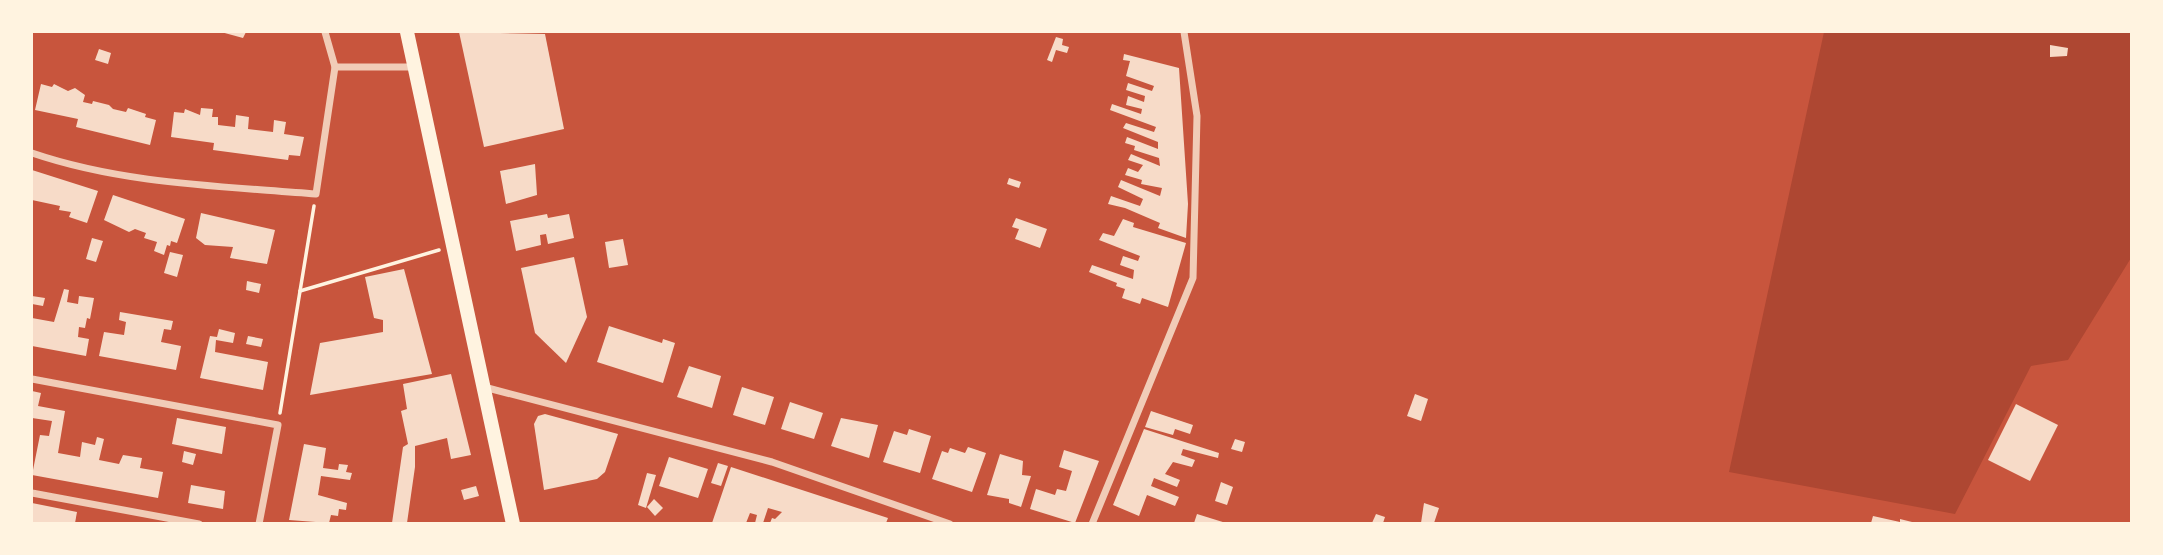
<svg xmlns="http://www.w3.org/2000/svg" width="2163" height="555" font-family="'Archivo Narrow',sans-serif">
	<rect width="100%" height="100%" fill="#c8553d"/>
	<!-- green -->
	<path fill="#ae4732" d="M 1824,32 L 2130,32 L 2132,37 L 2131,258 L 2068,360 L 2031,366 L 1955,514 L 1729,472 Z"/>
	<!-- building -->
	<g fill="#f7dbc8">
		<path d="M 221,32 L 246,32 L 243,38 Z"/>
		<path d="M 459,32 L 545,34 L 564,129 L 484,147 Z"/>
		<path d="M 1056,37 L 1063,39 L 1062,45 L 1069,47 L 1067,53 L 1056,50 L 1052,62 L 1047,60 Z"/>
		<path d="M 2050,45 L 2068,48 L 2067,56 L 2050,57 Z"/>
		<path d="M 99,49 L 111,53 L 108,64 L 95,60 Z"/>
		<path d="M 1124,54 L 1179,68 L 1188,204 L 1186,238 L 1158,228 L 1160,223 L 1125,208 L 1108,204 L 1111,196 L 1140,206 L 1143,199 L 1118,187 L 1121,180 L 1160,196 L 1162,188 L 1141,184 L 1142,180 L 1125,175 L 1128,168 L 1138,172 L 1143,165 L 1128,160 L 1131,154 L 1160,166 L 1159,158 L 1134,150 L 1135,146 L 1125,143 L 1127,137 L 1158,149 L 1158,142 L 1123,128 L 1126,123 L 1154,132 L 1156,127 L 1110,110 L 1112,104 L 1141,114 L 1142,109 L 1126,105 L 1128,96 L 1144,102 L 1145,96 L 1126,90 L 1128,83 L 1152,91 L 1154,86 L 1126,76 L 1130,61 L 1123,60 Z"/>
		<path d="M 41,84 L 52,87 L 54,84 L 68,91 L 75,88 L 85,95 L 83,102 L 92,104 L 93,101 L 109,105 L 113,109 L 126,112 L 128,108 L 146,114 L 145,117 L 156,120 L 150,145 L 76,127 L 78,119 L 35,110 Z"/>
		<path d="M 201,108 L 213,109 L 212,117 L 218,117 L 218,125 L 235,127 L 236,115 L 249,117 L 248,129 L 273,132 L 274,120 L 286,122 L 284,134 L 304,137 L 300,156 L 289,155 L 288,160 L 213,150 L 214,143 L 171,137 L 174,112 L 184,113 L 185,109 L 200,115 Z"/>
		<path d="M 535,164 L 537,195 L 506,204 L 500,171 Z"/>
		<path d="M 32,170 L 98,191 L 87,223 L 69,217 L 71,212 L 59,210 L 60,206 L 32,200 Z"/>
		<path d="M 1009,178 L 1021,182 L 1019,188 L 1007,184 Z"/>
		<path d="M 113,195 L 185,219 L 177,243 L 171,241 L 170,246 L 167,245 L 164,255 L 154,251 L 157,242 L 144,238 L 146,233 L 135,229 L 129,232 L 104,220 Z"/>
		<path d="M 201,213 L 275,230 L 267,264 L 230,258 L 233,247 L 205,245 L 196,238 Z"/>
		<path d="M 547,214 L 548,218 L 569,214 L 574,238 L 548,244 L 546,234 L 540,235 L 541,245 L 516,251 L 510,221 Z"/>
		<path d="M 1016,218 L 1047,229 L 1040,248 L 1015,239 L 1019,229 L 1012,227 Z"/>
		<path d="M 1123,219 L 1134,223 L 1133,227 L 1186,243 L 1168,307 L 1142,298 L 1140,304 L 1122,298 L 1125,289 L 1116,286 L 1117,283 L 1089,272 L 1092,265 L 1133,279 L 1134,270 L 1120,265 L 1123,256 L 1138,261 L 1140,256 L 1099,240 L 1103,233 L 1114,236 Z"/>
		<path d="M 92,238 L 103,241 L 96,262 L 86,259 Z"/>
		<path d="M 623,239 L 628,265 L 609,268 L 605,242 Z"/>
		<path d="M 170,252 L 183,255 L 177,277 L 164,273 Z"/>
		<path d="M 574,257 L 587,317 L 566,363 L 535,333 L 521,268 Z"/>
		<path d="M 404,269 L 432,374 L 310,395 L 320,343 L 383,332 L 383,320 L 374,318 L 365,277 Z"/>
		<path d="M 247,281 L 261,284 L 259,293 L 246,290 Z"/>
		<path d="M 64,289 L 69,290 L 67,302 L 78,304 L 79,296 L 94,298 L 90,319 L 87,318 L 85,328 L 79,327 L 78,337 L 89,339 L 86,356 L 32,346 L 32,318 L 54,322 Z"/>
		<path d="M 32,296 L 45,298 L 43,306 L 32,304 Z"/>
		<path d="M 120,312 L 173,321 L 171,330 L 164,329 L 161,342 L 181,346 L 176,370 L 99,356 L 104,332 L 124,335 L 126,322 L 119,320 Z"/>
		<path d="M 609,326 L 662,343 L 663,339 L 675,343 L 663,383 L 597,362 Z"/>
		<path d="M 219,329 L 235,333 L 233,343 L 216,340 L 215,352 L 268,362 L 263,390 L 200,378 L 210,336 L 217,337 Z"/>
		<path d="M 248,336 L 263,339 L 261,347 L 246,344 Z"/>
		<path d="M 689,366 L 721,376 L 712,408 L 677,397 Z"/>
		<path d="M 451,374 L 471,455 L 451,459 L 447,438 L 415,446 L 415,467 L 407,523 L 392,523 L 403,447 L 408,444 L 401,411 L 407,409 L 403,384 Z"/>
		<path d="M 742,387 L 774,397 L 765,425 L 733,415 Z"/>
		<path d="M 32,391 L 41,393 L 38,406 L 65,411 L 58,453 L 80,457 L 82,442 L 95,445 L 97,437 L 104,439 L 99,460 L 119,464 L 123,455 L 142,458 L 140,468 L 163,472 L 158,498 L 32,475 L 40,435 L 49,436 L 52,421 L 32,418 Z"/>
		<path d="M 1415,394 L 1428,399 L 1421,421 L 1407,416 Z"/>
		<path d="M 790,402 L 823,413 L 814,439 L 781,429 Z"/>
		<path d="M 2016,404 L 2058,425 L 2030,481 L 1988,460 Z"/>
		<path d="M 1151,411 L 1193,425 L 1190,434 L 1175,429 L 1173,435 L 1145,427 Z"/>
		<path d="M 545,414 L 618,434 L 605,472 L 597,479 L 544,490 L 534,424 L 538,416 Z"/>
		<path d="M 177,418 L 226,427 L 222,454 L 172,444 Z"/>
		<path d="M 841,418 L 878,425 L 869,458 L 831,446 Z"/>
		<path d="M 909,429 L 931,436 L 920,473 L 883,462 L 894,431 L 907,435 Z"/>
		<path d="M 1144,429 L 1219,453 L 1218,458 L 1183,449 L 1181,455 L 1195,460 L 1192,467 L 1173,462 L 1165,474 L 1180,480 L 1177,487 L 1154,478 L 1151,486 L 1179,497 L 1175,506 L 1147,495 L 1139,516 L 1113,505 Z"/>
		<path d="M 1235,439 L 1245,442 L 1242,452 L 1231,449 Z"/>
		<path d="M 304,444 L 326,448 L 323,468 L 338,470 L 339,464 L 348,465 L 346,472 L 352,473 L 350,480 L 321,476 L 318,495 L 347,503 L 346,510 L 339,509 L 338,516 L 331,515 L 329,523 L 289,520 Z"/>
		<path d="M 968,447 L 986,453 L 972,492 L 932,479 L 942,451 L 948,453 L 950,448 L 965,453 Z"/>
		<path d="M 1064,450 L 1099,461 L 1075,523 L 1030,509 L 1036,489 L 1055,495 L 1057,489 L 1066,491 L 1072,471 L 1059,467 Z"/>
		<path d="M 184,451 L 196,454 L 193,465 L 182,462 Z"/>
		<path d="M 1000,454 L 1023,461 L 1022,475 L 1031,476 L 1021,507 L 1009,503 L 1009,499 L 987,495 Z"/>
		<path d="M 669,457 L 708,469 L 698,498 L 659,486 Z"/>
		<path d="M 718,463 L 728,466 L 721,486 L 711,483 Z"/>
		<path d="M 731,467 L 888,518 L 886,523 L 770,523 L 772,518 L 775,519 L 782,512 L 768,508 L 763,523 L 755,523 L 757,515 L 750,513 L 746,523 L 712,523 Z"/>
		<path d="M 647,473 L 656,475 L 646,508 L 638,505 Z"/>
		<path d="M 1221,482 L 1233,487 L 1227,505 L 1215,501 Z"/>
		<path d="M 191,485 L 225,491 L 223,509 L 188,503 Z"/>
		<path d="M 476,486 L 479,496 L 464,500 L 461,490 Z"/>
		<path d="M 654,499 L 663,508 L 655,516 L 647,507 Z"/>
		<path d="M 32,503 L 77,512 L 75,523 L 32,523 Z"/>
		<path d="M 1424,503 L 1439,508 L 1434,523 L 1421,523 Z"/>
		<path d="M 1197,514 L 1226,523 L 1194,523 Z"/>
		<path d="M 1376,514 L 1385,517 L 1383,523 L 1372,523 Z"/>
		<path d="M 1873,516 L 1900,522 L 1900,519 L 1916,523 L 1871,523 Z"/>
	</g>
	<g fill="none" stroke-linecap="round" stroke-linejoin="round">
		<!-- path -->
		<g stroke="#fff3e0" stroke-width="3.5">
			<path d="M 300,291 L 439,250"/>
			<path d="M 280,413 L 314,206"/>
		</g>
		<!-- minor -->
		<g stroke="#f1ccb7" stroke-width="7">
			<path d="M 335,67 L 414,67"/>
			<path d="M 32,153 C 123,184 220,186 316,194 L 335,67 L 325,32"/>
			<path d="M 32,379 L 278,425 L 259,524"/>
			<path d="M 484,387 L 772,462 L 950,524"/>
			<path d="M 32,493 L 199,524"/>
			<path d="M 1092,524 L 1193,278 L 1197,116 L 1184,32"/>
		</g>
		<!-- primary -->
		<path stroke="#fff3e0" stroke-width="14" d="M 407,32 L 513,524"/>
	</g>
	<!-- border -->
	<rect width="2163" height="555" fill="none" stroke="#fff3e0" stroke-width="66"/>
</svg>
